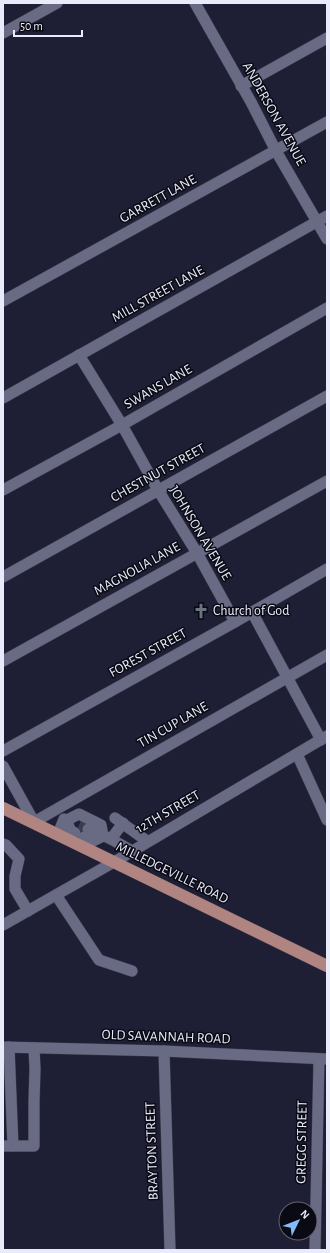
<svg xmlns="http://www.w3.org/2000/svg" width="330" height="1253" font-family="'Alegreya Sans',sans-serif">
	<rect width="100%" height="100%" fill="#1e1e34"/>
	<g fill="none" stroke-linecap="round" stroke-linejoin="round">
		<!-- minor-tunnel -->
		<path stroke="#3d3d52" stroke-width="11" stroke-dasharray="11 5.5" stroke-linecap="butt" d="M 79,825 L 88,829"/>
		<defs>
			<g id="minor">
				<path d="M 195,3 L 251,102 L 276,151 L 327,239"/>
				<path d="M 3,33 L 57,3"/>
				<path d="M 241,86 L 327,38"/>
				<path d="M 3,301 L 327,122"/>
				<path d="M 79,355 L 122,425 L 158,490 L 197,553 L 235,622"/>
				<path d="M 3,398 L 327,216"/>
				<path d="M 3,490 L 122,425 L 327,308"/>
				<path d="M 3,577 L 327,396"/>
				<path d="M 252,612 L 321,740"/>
				<path d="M 3,661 L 327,481"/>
				<path d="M 3,751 L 235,622 L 327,569"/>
				<path d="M 297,754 L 327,820"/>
				<path d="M 3,766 L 34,822 L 327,655"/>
				<path d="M 115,818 L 147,841"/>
				<path d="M 67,820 L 70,830 L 75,833"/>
				<path d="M 88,829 L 111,839 L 132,851"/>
				<path d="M 58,834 L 64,819 L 67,820 L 79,814 L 101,825 L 103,836"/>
				<path d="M 84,837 L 93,841 L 103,836"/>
				<path d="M 111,839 L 123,823"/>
				<path d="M 3,844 L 6,845 L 19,859 L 15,876 L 15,889 L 28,911"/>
				<path d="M 56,895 L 99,960 L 132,971"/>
				<path d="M 3,925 L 114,862 L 327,736"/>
				<path d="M 3,1047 L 164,1051 L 327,1059"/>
				<path d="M 9,1047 L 13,1146"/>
				<path d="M 164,1051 L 170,1250"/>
				<path d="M 3,1146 L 34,1146 L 34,1102 L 35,1069 L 34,1048"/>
				<path d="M 315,1250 L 319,1059"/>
			</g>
			<path id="major" d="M 3,808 L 327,966"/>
		</defs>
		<!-- minor casing -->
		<use href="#minor" stroke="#3a3a4c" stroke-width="12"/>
		<!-- major casing -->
		<use href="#major" stroke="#3a3a4c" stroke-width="13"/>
		<!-- minor -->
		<use href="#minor" stroke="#696a84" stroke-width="11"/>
		<!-- major -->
		<use href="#major" stroke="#b08481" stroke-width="12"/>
	</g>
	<!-- icons -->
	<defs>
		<symbol id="church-bare" viewBox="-9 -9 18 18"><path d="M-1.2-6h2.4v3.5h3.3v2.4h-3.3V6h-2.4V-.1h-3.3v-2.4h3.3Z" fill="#6b7280" stroke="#090a13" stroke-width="2.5" paint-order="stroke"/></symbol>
	</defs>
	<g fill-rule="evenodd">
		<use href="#church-bare" x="190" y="600" width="22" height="22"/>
	</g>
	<g text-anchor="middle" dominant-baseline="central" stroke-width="3" stroke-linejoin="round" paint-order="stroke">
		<!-- street labels -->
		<g font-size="14" fill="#eaebfa" stroke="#090a13">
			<text transform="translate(274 114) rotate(61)">ANDERSON AVENUE</text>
			<text transform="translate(158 199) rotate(-29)">GARRETT LANE</text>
			<text transform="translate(158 294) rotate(-29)">MILL STREET LANE</text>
			<text transform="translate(158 387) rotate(-30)">SWANS LANE</text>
			<text transform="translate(158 473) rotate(-29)">CHESTNUT STREET</text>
			<text transform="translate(200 533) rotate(59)">JOHNSON AVENUE</text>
			<text transform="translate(137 569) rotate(-29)">MAGNOLIA LANE</text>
			<text transform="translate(148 653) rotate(-29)">FOREST STREET</text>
			<text transform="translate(173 725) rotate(-30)">TIN CUP LANE</text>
			<text transform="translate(168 812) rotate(-30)">12TH STREET</text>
			<text transform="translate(172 873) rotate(26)">MILLEDGEVILLE ROAD</text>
			<text transform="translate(166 1037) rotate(2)">OLD SAVANNAH ROAD</text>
			<text transform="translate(302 1142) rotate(-89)">GREGG STREET</text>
			<text transform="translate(152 1151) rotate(-92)">BRAYTON STREET</text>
		</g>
		<!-- poi labels -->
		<g font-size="14" fill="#eaebfa" stroke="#090a13" text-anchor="start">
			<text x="213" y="611">Church of God</text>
		</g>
	</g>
	<!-- border -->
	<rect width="330" height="1253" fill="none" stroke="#eaebfa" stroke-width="8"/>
	<!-- north arrow -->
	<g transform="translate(298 1221) rotate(47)"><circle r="19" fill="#090a13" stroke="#63646f"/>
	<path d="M0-3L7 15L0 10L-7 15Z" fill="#85bbfb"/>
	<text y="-6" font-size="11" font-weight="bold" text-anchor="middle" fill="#eaebfa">N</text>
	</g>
	<!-- scale -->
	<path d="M14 30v6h68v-6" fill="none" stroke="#eaebfa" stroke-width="2"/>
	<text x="20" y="30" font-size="12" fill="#eaebfa" stroke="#090a13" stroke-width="3" paint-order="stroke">50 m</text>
</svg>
